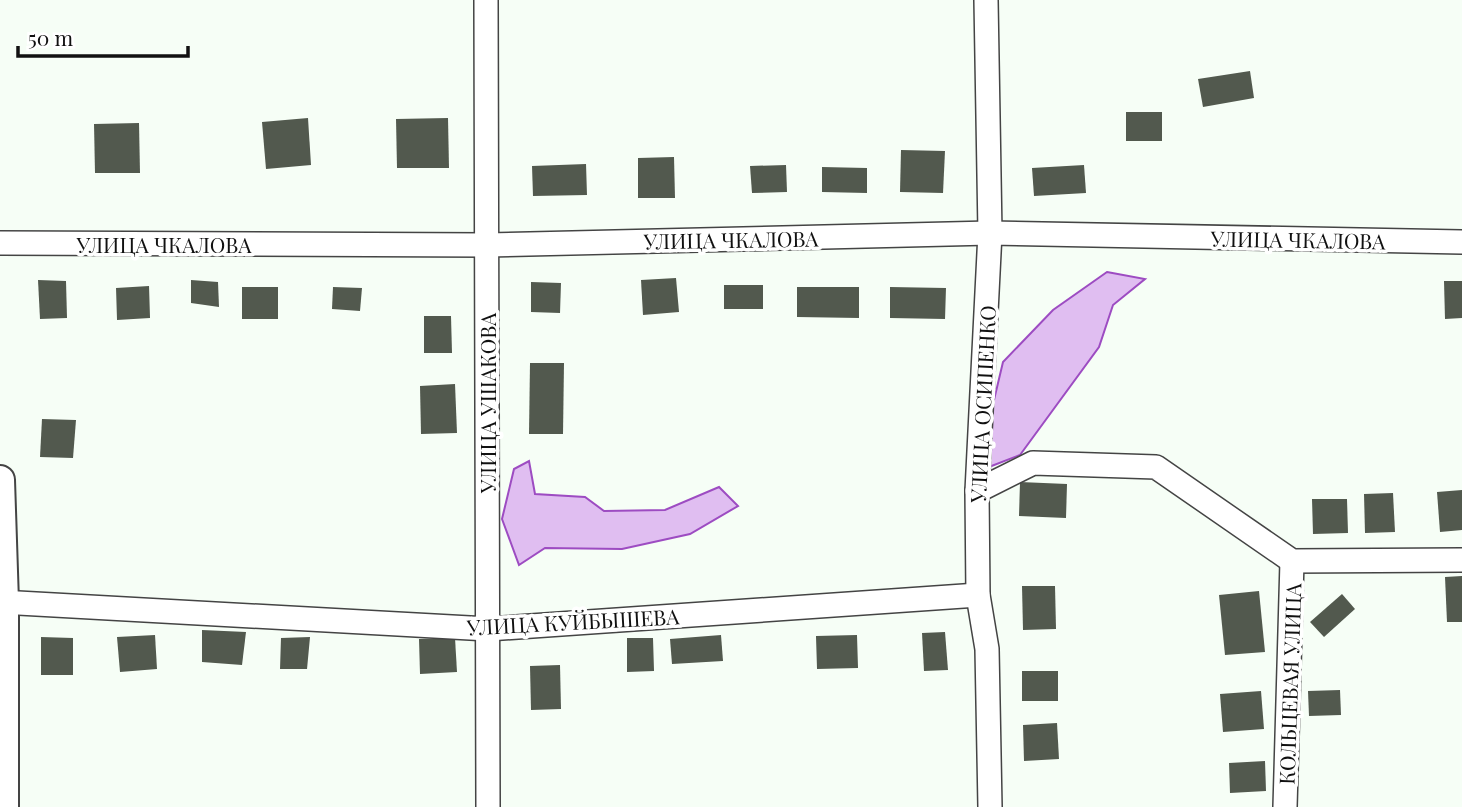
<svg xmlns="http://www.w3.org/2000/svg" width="1462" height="807" font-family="'Playfair Display',serif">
	<rect width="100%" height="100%" fill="#f6fef6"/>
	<!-- water -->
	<g fill="#e0bef1" stroke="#9d4cc2" stroke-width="2">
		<path d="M 1107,272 L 1145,279 L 1113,305 L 1099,347 L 1020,455 L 989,467 L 989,421 L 1003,362 L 1053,310 Z"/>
		<path d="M 529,461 L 535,494 L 585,497 L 604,511 L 665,510 L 719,487 L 738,506 L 690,534 L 622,549 L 545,548 L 519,565 L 502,519 L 514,469 Z"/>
	</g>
	<!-- building -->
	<g fill="#52594e">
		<path d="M 1250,71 L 1254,98 L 1203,107 L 1198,79 Z"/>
		<rect x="1126" y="112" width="36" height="29"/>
		<path d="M 308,118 L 311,165 L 266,169 L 262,122 Z"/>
		<path d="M 448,118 L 449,168 L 397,168 L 396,119 Z"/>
		<path d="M 139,123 L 140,173 L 95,173 L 94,124 Z"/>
		<path d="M 901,150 L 945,151 L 943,193 L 900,192 Z"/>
		<path d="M 674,157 L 675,198 L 638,198 L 638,158 Z"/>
		<path d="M 586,164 L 587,195 L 533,196 L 532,166 Z"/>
		<path d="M 786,165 L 787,192 L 752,193 L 750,166 Z"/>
		<path d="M 1084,165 L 1086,193 L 1034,196 L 1032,168 Z"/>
		<path d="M 822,167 L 867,168 L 867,193 L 822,192 Z"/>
		<path d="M 676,278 L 679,312 L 643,315 L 641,280 Z"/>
		<path d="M 38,280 L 66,281 L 67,318 L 40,319 Z"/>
		<path d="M 191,280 L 218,282 L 219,307 L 191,303 Z"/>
		<path d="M 1444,281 L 1462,281 L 1462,318 L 1445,319 Z"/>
		<path d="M 531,282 L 561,283 L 560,313 L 531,312 Z"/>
		<rect x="724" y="285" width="39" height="24"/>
		<path d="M 149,286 L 150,318 L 117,320 L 116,288 Z"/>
		<rect x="242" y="287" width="36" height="32"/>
		<path d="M 333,287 L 362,288 L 360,311 L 332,309 Z"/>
		<path d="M 797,287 L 859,287 L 859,318 L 797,317 Z"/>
		<path d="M 890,287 L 946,288 L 945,319 L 890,318 Z"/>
		<path d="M 424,316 L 451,316 L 452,353 L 424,353 Z"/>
		<path d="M 530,363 L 564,363 L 563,434 L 529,434 Z"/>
		<path d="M 455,384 L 457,433 L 421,434 L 420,386 Z"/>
		<path d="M 42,419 L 76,420 L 73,458 L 40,457 Z"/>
		<path d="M 1020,482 L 1067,484 L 1066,518 L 1019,516 Z"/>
		<path d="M 1462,490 L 1462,530 L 1440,532 L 1437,492 Z"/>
		<path d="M 1393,493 L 1395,532 L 1365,533 L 1364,494 Z"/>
		<path d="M 1312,499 L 1347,499 L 1348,533 L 1313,534 Z"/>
		<path d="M 1462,576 L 1462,622 L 1447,622 L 1445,577 Z"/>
		<path d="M 1022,586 L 1055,586 L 1056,629 L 1023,630 Z"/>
		<path d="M 1259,591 L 1265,652 L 1225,655 L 1219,595 Z"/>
		<path d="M 1342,594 L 1355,609 L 1324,637 L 1310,622 Z"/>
		<path d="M 202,630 L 246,632 L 242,665 L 202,662 Z"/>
		<path d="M 945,632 L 948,670 L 924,671 L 922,633 Z"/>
		<path d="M 155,635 L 157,669 L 120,672 L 117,637 Z"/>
		<path d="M 721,635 L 723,661 L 672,664 L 670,639 Z"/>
		<path d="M 857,635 L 858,668 L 817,669 L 816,636 Z"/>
		<path d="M 41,637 L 73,638 L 73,675 L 41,675 Z"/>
		<path d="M 310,637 L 307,669 L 280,669 L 281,638 Z"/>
		<path d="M 455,638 L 457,672 L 420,674 L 419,639 Z"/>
		<path d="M 627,638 L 653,638 L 654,671 L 627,672 Z"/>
		<path d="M 560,665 L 561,709 L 531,710 L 530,666 Z"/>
		<rect x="1022" y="671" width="36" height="30"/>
		<path d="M 1340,690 L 1341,715 L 1309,716 L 1308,691 Z"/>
		<path d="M 1261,691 L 1264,729 L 1223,732 L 1220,694 Z"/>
		<path d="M 1057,723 L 1059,759 L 1024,761 L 1023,725 Z"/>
		<path d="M 1265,761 L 1266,791 L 1230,793 L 1229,763 Z"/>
	</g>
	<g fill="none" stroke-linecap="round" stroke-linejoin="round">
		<defs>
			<g id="minor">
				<path d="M 486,0 L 488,807"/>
				<path d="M 986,0 L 990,233 L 977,491 L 978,595 L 987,649 L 990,807"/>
				<path d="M 0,243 L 487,245 L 990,233 L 1462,242"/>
				<path d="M 977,491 L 1033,463 L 1156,467 L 1292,561 L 1462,560"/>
				<path d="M 0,602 L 488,629 L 978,595"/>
				<path d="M 1285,807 L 1292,561"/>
			</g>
			<path id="tertiary" d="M 0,480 L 4,602 L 4,807"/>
		</defs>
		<!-- minor casing -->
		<use href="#minor" stroke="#444" stroke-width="26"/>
		<!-- tertiary casing -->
		<use href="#tertiary" stroke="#444" stroke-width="32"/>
		<!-- minor -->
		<use href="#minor" stroke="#fff" stroke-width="23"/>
		<!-- tertiary -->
		<use href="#tertiary" stroke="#fff" stroke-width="28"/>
	</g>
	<g text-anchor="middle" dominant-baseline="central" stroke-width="7" stroke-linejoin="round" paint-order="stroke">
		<!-- street labels -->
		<g font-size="21" fill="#111" stroke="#fff">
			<text transform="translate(731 239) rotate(-1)">УЛИЦА ЧКАЛОВА</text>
			<text transform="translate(1298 239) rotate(1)">УЛИЦА ЧКАЛОВА</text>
			<text x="164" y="244">УЛИЦА ЧКАЛОВА</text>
			<text transform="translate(487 403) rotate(-90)">УЛИЦА УШАКОВА</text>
			<text transform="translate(982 404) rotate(-87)">УЛИЦА ОСИПЕНКО</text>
			<text transform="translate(573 621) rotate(-3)">УЛИЦА КУЙБЫШЕВА</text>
			<text transform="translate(1289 684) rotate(-88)">КОЛЬЦЕВАЯ УЛИЦА</text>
		</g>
	</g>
	<!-- scale -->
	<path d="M18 46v10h170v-10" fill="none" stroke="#111111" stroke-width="3.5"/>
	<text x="28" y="46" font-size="21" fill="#111111" stroke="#ffffff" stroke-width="5" paint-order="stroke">50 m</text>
</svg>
